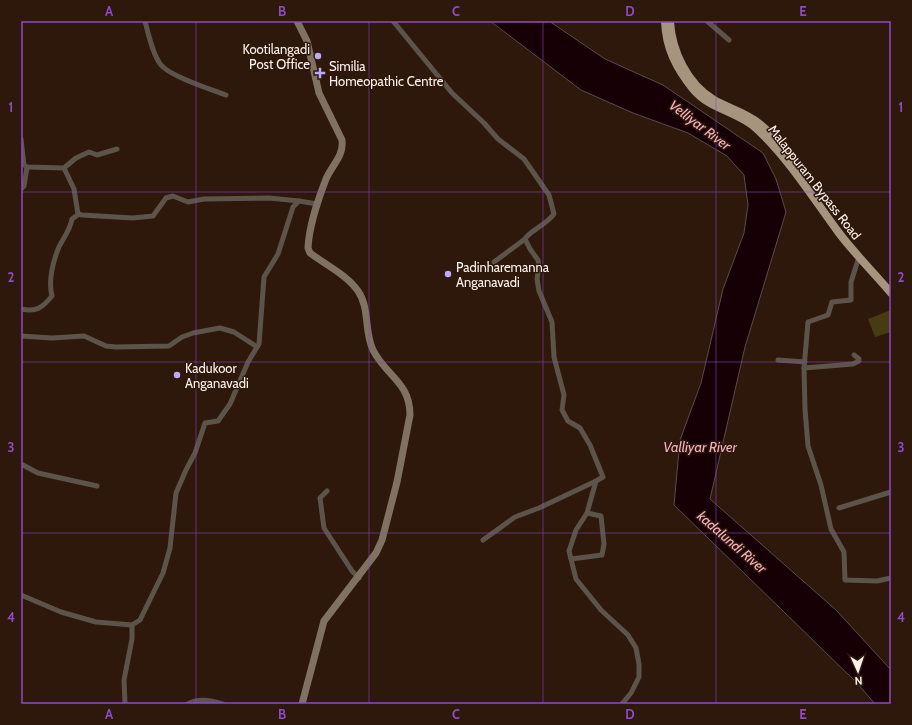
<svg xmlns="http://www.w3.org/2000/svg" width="912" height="725" font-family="Cabin,sans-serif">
	<rect width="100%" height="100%" fill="#2e180c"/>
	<!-- green -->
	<path fill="#473b11" d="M 891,310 L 891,332 L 875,337 L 868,319 Z"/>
	<!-- water -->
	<path fill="#170005" stroke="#5d494a" d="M 490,21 L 549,21 L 605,59 L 663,85 L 763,153 L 776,179 L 786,212 L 745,347 L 710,499 L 836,610 L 891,670 L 891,704 L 875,704 L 857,683 L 674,505 L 680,440 L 701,383 L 723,289 L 744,233 L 748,205 L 744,175 L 727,156 L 688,133 L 633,113 L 581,90 Z"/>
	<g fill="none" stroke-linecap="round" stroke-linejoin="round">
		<!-- minor -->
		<g stroke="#5c544a" stroke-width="5">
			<path d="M 145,21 C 148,33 154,60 163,67 C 175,78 210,89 226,95"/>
			<path d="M 393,21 L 452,93 L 484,123 L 498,139 L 524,159 L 549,195 L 554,214 C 546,225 528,232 525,239 L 530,249 L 538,260 L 539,266 L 537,279 L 539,291 L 552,322 L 554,357 L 564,395 L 562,410 L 568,421 L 580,428 L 590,445 L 603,477 L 596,481 L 587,513 L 576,530 L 569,551 L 576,579 L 601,610 L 628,635 L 636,648 L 639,664 L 639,677 L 631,693 L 622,704"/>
			<path d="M 707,21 L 729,40"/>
			<path d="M 21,139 L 24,165 L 27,167 L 64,168 L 76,158 L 89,152 L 97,155 L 117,149"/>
			<path d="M 64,168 L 74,189 L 78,214 L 82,215 L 133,218 L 153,216 L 166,198 L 173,196 L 188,202 L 204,199 L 269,198 L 299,201"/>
			<path d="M 21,189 L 24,186 L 27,167"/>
			<path d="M 859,257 L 851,282 L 851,300 L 832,302 L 828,315 L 808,322 L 804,368 L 805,409 L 808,446 L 821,485 L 831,529 L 844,552 L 845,580 L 877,581 L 891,578"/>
			<path d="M 494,262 L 525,239"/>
			<path d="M 21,309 C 37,312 42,308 52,296 C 48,281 53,261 59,247 C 64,237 70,230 72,219 L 79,214"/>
			<path d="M 21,336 L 52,338 L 84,336 L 106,346 L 116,347 L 169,346 L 182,337 L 193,333 L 220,328 L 234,332 L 257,347"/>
			<path d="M 778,360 L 805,362"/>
			<path d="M 804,368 L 853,364 L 859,361 L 859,359 L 854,355"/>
			<path d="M 21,464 L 38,473 L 97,486"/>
			<path d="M 327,491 L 320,498 L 324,528 L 352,571 L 359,578"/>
			<path d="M 839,508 L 891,492"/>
			<path d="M 483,540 L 515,517 L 539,508 L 596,481"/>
			<path d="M 571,559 L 602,555 L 604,544 L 601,516 L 587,513"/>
			<path d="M 21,595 L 61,612 L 96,622 L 132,625 L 140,620 L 163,573 L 170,548 L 176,493 L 186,470 L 195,453 L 205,423 L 218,421 L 230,404 L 248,362 L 259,344 L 264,277 L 278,254 L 293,207 L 299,201 L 317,204"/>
			<path d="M 125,704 L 124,680 L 132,639 L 132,625"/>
			<path d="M 188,704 C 198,698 211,700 223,704"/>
		</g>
		<!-- secondary -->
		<path stroke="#7f7263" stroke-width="7" d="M 297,21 L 307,41 L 319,93 L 342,140 C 344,156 332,165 326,179 C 318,200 309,225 308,248 L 310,253 C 326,265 347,275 358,291 C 370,308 364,332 373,350 C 386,376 410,382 410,415 L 397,482 L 382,540 L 376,553 L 324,621 L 302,704"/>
		<!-- trunk -->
		<g stroke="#a6947e" stroke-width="8">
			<path d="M 665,21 C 666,48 676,68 693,89 C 710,110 738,111 757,129 C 789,159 813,198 839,233 C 855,254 874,273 891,293"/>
			<path d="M 670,22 C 672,51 687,84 714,100 C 728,108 744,112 757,122 C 774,134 787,154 800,170"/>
		</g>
	</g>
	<!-- grid -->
	<path fill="none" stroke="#8f4ac6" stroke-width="1" stroke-opacity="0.55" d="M 196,21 L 196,704M 369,21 L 369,704M 543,21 L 543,704M 716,21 L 716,704M 21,192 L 891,192M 21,362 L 891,362M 21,533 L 891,533"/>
	<!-- markers -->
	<g fill="#bda9f5" stroke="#2e180c" stroke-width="1.5">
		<circle cx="318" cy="56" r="4"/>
		<path d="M318 67h4v4h4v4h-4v4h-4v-4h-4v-4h4z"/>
		<circle cx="448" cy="274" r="4"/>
		<circle cx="177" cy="375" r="4"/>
	</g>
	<g text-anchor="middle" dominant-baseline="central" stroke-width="3" stroke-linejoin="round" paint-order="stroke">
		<!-- poi labels -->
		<g font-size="13" fill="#fff2ec" stroke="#2e180c" text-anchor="start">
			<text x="310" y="49" text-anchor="end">Kootilangadi<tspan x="310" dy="15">Post Office</tspan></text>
			<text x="329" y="66">Similia<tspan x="329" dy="15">Homeopathic Centre</tspan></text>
			<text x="456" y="267">Padinharemanna<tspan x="456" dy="15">Anganavadi</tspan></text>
			<text x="185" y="368">Kadukoor<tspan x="185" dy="15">Anganavadi</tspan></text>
		</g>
		<!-- street labels -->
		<g font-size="13" fill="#fff2ec" stroke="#2e180c">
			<text transform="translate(815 182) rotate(52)">Malappuram Bypass Road</text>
		</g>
		<!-- water labels -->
		<g font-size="14" font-style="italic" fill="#f3b1c1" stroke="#2e180c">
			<text transform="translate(700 125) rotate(37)">Velliyar River</text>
			<text x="700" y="447">Valliyar River</text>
			<text transform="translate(732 542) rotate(41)">kadalundi River</text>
		</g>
	</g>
	<!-- border -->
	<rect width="912" height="725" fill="none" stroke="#2e180c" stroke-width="44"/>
	<!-- north arrow -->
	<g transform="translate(858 671) rotate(177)" stroke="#2e180c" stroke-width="3" paint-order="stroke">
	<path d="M0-3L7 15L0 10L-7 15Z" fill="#fff2ec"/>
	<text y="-6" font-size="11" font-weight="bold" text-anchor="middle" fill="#fff2ec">N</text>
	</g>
	<rect x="22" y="22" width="868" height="681" fill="none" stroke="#8f4ac6" stroke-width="1.5"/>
	<g font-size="13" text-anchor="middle" font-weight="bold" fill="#8f4ac6">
		<text x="109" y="16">A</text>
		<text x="282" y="16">B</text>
		<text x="456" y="16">C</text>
		<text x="630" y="16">D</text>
		<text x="803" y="16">E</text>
		<text x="11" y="112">1</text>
		<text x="901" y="112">1</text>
		<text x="11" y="282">2</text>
		<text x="901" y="282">2</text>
		<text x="11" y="452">3</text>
		<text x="901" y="452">3</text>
		<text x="11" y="622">4</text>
		<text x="901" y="622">4</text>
		<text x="109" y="719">A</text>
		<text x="282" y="719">B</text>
		<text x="456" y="719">C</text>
		<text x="630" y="719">D</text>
		<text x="803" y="719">E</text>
	</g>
</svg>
